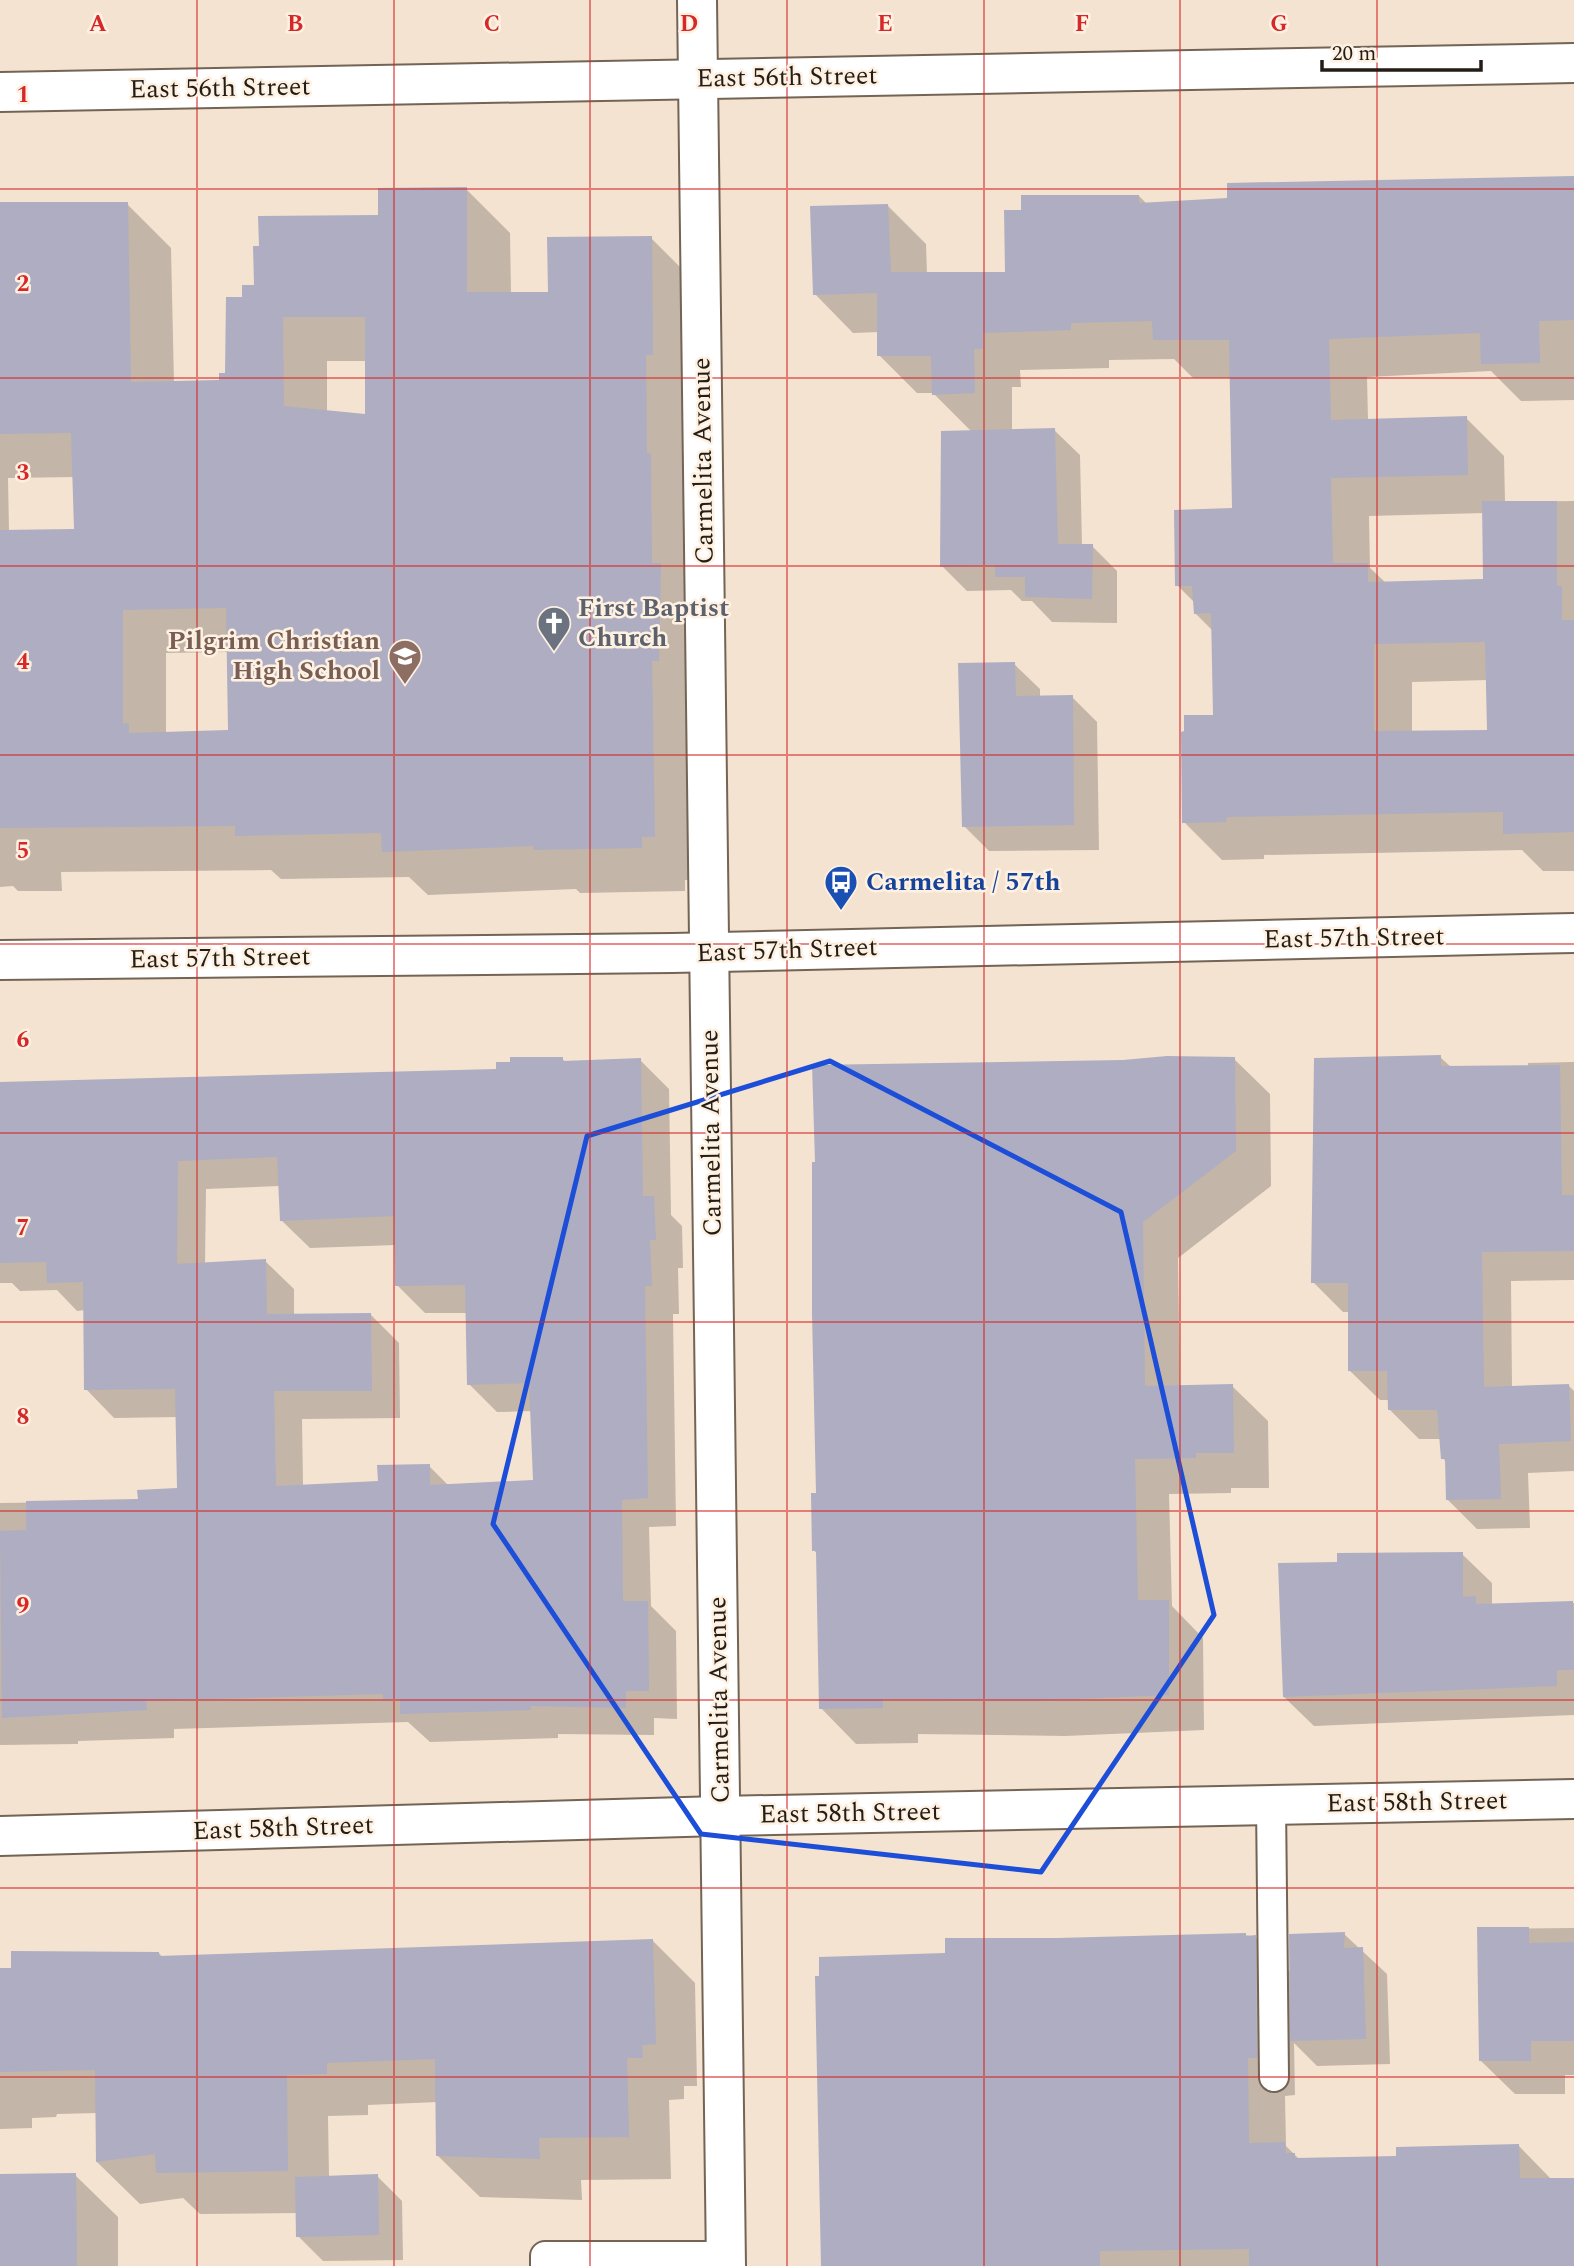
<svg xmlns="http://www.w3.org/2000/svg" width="1574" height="2266" font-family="Spectral,serif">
	<rect width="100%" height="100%" fill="#f4e3d1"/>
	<!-- shadow -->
	<g fill="#0003" fill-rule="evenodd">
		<path d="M 1574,178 L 1574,400 L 1521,401 L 1491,371 L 1367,377 L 1368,420 L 1466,418 L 1504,456 L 1505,502 L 1574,501 L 1574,871 L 1543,871 L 1522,850 L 1264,855 L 1264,859 L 1222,860 L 1184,822 L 1215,717 L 1213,631 L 1195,613 L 1195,603 L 1177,585 L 1234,510 L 1231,378 L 1193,378 L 1174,359 L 1109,360 L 1109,368 L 1020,370 L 1021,387 L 1012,387 L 1012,431 L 1054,430 L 1080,455 L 1082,546 L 1092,546 L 1117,571 L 1117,623 L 1052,622 L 1032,601 L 1022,601 L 1011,590 L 967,591 L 942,566 L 972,432 L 933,393 L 917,393 L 879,355 L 879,332 L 853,333 L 815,294 L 888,206 L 926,244 L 927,274 L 1007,274 L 1139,196 L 1147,204 ZM 1484,513 L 1485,581 L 1386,583 L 1370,568 L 1369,516 ZM 1488,680 L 1488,732 L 1412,732 L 1412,682 Z"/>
		<path d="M 466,189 L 510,233 L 511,294 L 550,294 L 651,238 L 695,282 L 698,880 L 685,880 L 685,891 L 580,893 L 576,889 L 428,895 L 409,877 L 281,879 L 271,870 L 61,872 L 62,891 L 18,891 L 13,886 L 0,887 L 0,205 L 127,204 L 171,248 L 174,383 L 220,382 L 227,375 L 244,299 L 256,286 L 380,217 ZM 327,361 L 367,361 L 367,416 L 327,412 ZM 74,477 L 75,531 L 9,531 L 8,478 ZM 228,652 L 230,732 L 166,734 L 166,653 Z"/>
		<path d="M 1014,664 L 1040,689 L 1040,697 L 1072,697 L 1097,722 L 1099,850 L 989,851 L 964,826 Z"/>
		<path d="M 1440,1057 L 1451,1067 L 1528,1067 L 1528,1063 L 1574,1062 L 1574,1280 L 1511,1281 L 1512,1388 L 1569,1386 L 1574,1391 L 1574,1471 L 1528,1473 L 1530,1528 L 1477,1529 L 1448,1500 L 1447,1463 L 1443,1458 L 1441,1439 L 1419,1439 L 1390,1410 L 1390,1400 L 1380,1400 L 1350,1371 L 1350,1312 L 1343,1312 L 1313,1282 Z"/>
		<path d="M 562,1059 L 566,1062 L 640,1060 L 669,1089 L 671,1215 L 682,1226 L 683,1268 L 678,1268 L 679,1314 L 673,1314 L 676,1526 L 649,1527 L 651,1606 L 676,1631 L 677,1719 L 654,1718 L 654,1735 L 558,1734 L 558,1738 L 430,1742 L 408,1722 L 174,1729 L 174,1738 L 78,1741 L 78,1744 L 0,1745 L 0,1503 L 140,1501 L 179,1489 L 178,1417 L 114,1418 L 86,1389 L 85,1310 L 77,1311 L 57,1290 L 20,1291 L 12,1283 L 0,1283 L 0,1085 L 498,1070 ZM 280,1186 L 281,1220 L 310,1248 L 396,1245 L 397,1285 L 425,1313 L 467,1313 L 469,1384 L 497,1412 L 532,1411 L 535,1481 L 449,1486 L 429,1466 L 379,1483 L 303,1486 L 302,1419 L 400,1418 L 399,1343 L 371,1315 L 294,1315 L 294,1289 L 265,1261 L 205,1264 L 206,1189 Z"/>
		<path d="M 1234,1059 L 1270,1094 L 1271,1186 L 1178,1258 L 1180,1387 L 1232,1386 L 1268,1421 L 1269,1488 L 1231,1488 L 1231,1493 L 1169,1494 L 1172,1606 L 1203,1638 L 1204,1730 L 1065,1736 L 918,1734 L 918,1743 L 856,1744 L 821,1708 L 817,1554 L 814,1550 L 818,1495 Z"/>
		<path d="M 1462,1554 L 1492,1583 L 1492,1606 L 1574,1603 L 1574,1715 L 1314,1726 L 1284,1697 L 1339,1564 Z"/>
		<path d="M 1574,1928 L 1574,2075 L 1565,2075 L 1565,2094 L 1515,2094 L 1480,2060 L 1479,1929 Z"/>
		<path d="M 1344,1934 L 1387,1974 L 1390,2064 L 1317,2066 L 1294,2043 L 1295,2095 L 1285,2096 L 1286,2146 L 1300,2160 L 1398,2158 L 1519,2146 L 1552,2180 L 1574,2179 L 1574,2266 L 823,2266 L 947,1955 L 1058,1940 L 1245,1935 L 1255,1937 L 1291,1973 Z"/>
		<path d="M 653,1941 L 695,1983 L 697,2086 L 684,2086 L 684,2099 L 669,2100 L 671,2179 L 581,2180 L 582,2200 L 480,2197 L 437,2155 L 437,2102 L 368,2105 L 368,2115 L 328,2116 L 329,2177 L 377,2176 L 402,2201 L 403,2260 L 323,2261 L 298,2236 L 297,2213 L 200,2214 L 183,2198 L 140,2204 L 97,2162 L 97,2113 L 57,2114 L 56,2117 L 32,2118 L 32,2128 L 0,2129 L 0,1970 L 159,1953 L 162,1957 Z"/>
		<path d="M 75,2175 L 118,2217 L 118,2266 L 0,2266 L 0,2176 Z"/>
	</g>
	<!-- building -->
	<g fill="#aeadc2" fill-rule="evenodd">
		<path d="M 1574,176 L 1574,320 L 1539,321 L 1540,363 L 1481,364 L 1480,333 L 1329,339 L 1331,420 L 1467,416 L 1468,475 L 1331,478 L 1333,563 L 1368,563 L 1368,582 L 1483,579 L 1482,501 L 1557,501 L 1557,586 L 1562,586 L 1562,620 L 1574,620 L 1574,832 L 1503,834 L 1503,812 L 1227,817 L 1226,822 L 1182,823 L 1181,732 L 1184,731 L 1184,715 L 1213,715 L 1211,613 L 1194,614 L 1192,586 L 1175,586 L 1174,510 L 1232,508 L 1229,340 L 1153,340 L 1152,321 L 1071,323 L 1071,330 L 983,333 L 983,349 L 974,349 L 975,393 L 932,395 L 931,356 L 877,356 L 877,293 L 813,295 L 810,206 L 888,204 L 891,272 L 1005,272 L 1004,210 L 1021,210 L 1021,195 L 1139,195 L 1139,203 L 1227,198 L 1227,183 ZM 1485,642 L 1487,730 L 1374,731 L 1374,644 Z"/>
		<path d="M 467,187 L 467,292 L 548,292 L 547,237 L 652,236 L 653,355 L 646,355 L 647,453 L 651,454 L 652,563 L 661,563 L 659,661 L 652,661 L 655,837 L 642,837 L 642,848 L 534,850 L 533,846 L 382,852 L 381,833 L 235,836 L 235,826 L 0,828 L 0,530 L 74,529 L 71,433 L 0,434 L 0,202 L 128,202 L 131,382 L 219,380 L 219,373 L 225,373 L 226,297 L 242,297 L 242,285 L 254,285 L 253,246 L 259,246 L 258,216 L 378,215 L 378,188 ZM 283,317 L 365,317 L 365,414 L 284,406 ZM 226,608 L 228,730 L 129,733 L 129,723 L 123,724 L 123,610 Z"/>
		<path d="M 1055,428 L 1058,544 L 1093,544 L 1092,599 L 1025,597 L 1025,577 L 995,577 L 995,565 L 940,567 L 941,431 Z"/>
		<path d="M 1015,662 L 1016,696 L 1073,695 L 1074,825 L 962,827 L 958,663 Z"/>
		<path d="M 1441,1055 L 1441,1066 L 1560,1065 L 1562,1195 L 1574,1195 L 1574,1251 L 1482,1252 L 1484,1387 L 1569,1384 L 1571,1441 L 1499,1444 L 1501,1499 L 1446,1500 L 1445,1459 L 1441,1459 L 1437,1410 L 1388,1410 L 1387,1371 L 1348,1371 L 1348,1283 L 1311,1283 L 1314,1058 Z"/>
		<path d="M 1167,1056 L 1235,1057 L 1236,1151 L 1143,1222 L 1145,1386 L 1233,1384 L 1234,1453 L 1196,1453 L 1196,1458 L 1135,1459 L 1138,1600 L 1169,1600 L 1169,1695 L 1029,1701 L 883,1699 L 883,1708 L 819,1709 L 816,1551 L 812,1551 L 811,1493 L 816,1493 L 812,1313 L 812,1162 L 815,1162 L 812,1065 L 1123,1060 Z"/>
		<path d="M 510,1057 L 563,1057 L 563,1061 L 641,1058 L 643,1196 L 654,1196 L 656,1240 L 650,1240 L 652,1286 L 645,1286 L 648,1498 L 622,1500 L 623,1601 L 648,1601 L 649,1691 L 626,1691 L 626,1708 L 530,1706 L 531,1710 L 400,1714 L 400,1699 L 383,1700 L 383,1694 L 146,1701 L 147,1710 L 2,1718 L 0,1531 L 26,1530 L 26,1501 L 138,1499 L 137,1490 L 177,1488 L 175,1389 L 84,1390 L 83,1282 L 47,1283 L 46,1262 L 0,1263 L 0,1082 L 496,1069 L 496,1062 L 510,1062 ZM 277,1157 L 280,1221 L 394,1216 L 395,1286 L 465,1285 L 467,1385 L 529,1383 L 533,1480 L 430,1485 L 430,1464 L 377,1465 L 378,1481 L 276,1486 L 274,1391 L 372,1391 L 371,1313 L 267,1314 L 266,1259 L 177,1264 L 178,1161 Z"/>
		<path d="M 1463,1552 L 1463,1597 L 1476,1596 L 1476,1604 L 1573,1601 L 1574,1670 L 1557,1670 L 1557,1686 L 1283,1697 L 1278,1563 L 1337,1562 L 1337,1553 Z"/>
		<path d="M 1477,1927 L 1529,1927 L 1529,1943 L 1574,1942 L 1574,2041 L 1531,2041 L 1531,2061 L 1479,2061 Z"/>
		<path d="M 1345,1932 L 1344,1948 L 1363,1947 L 1366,2039 L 1290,2041 L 1289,1934 Z"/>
		<path d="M 1246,1933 L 1246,1936 L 1256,1935 L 1257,2058 L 1248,2058 L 1249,2143 L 1285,2142 L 1286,2153 L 1295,2153 L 1295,2158 L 1396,2156 L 1396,2147 L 1519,2144 L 1520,2178 L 1574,2178 L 1574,2266 L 1249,2266 L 1249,2249 L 1100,2251 L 1100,2266 L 821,2266 L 815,1976 L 819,1976 L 819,1957 L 945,1953 L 945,1938 L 1058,1938 Z"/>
		<path d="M 653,1939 L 656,2044 L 642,2045 L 643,2058 L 627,2058 L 629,2137 L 539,2138 L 540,2159 L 436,2156 L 435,2059 L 327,2063 L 327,2074 L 287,2075 L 288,2171 L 156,2173 L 155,2154 L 96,2162 L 95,2070 L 0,2072 L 0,1968 L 11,1968 L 11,1951 L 159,1952 L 159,1956 Z"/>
		<path d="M 76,2173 L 77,2266 L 0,2266 L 0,2174 Z"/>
		<path d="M 378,2174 L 379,2235 L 296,2237 L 295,2177 Z"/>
	</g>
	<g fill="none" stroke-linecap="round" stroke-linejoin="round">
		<defs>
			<g id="lane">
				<path d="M 1271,1804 L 1274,2077"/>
				<path d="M 545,2266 L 545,2256 L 726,2256"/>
			</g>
			<g id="street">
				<path d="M 697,0 L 726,2266"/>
				<path d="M 0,92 L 1574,63"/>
				<path d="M 0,960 L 672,953 L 1574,933"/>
				<path d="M 0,1836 L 720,1816 L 1574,1799"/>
			</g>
		</defs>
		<!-- lane casing -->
		<use href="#lane" stroke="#736455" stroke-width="32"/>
		<!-- street casing -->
		<use href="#street" stroke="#736455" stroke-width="42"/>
		<!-- lane -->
		<use href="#lane" stroke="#fff" stroke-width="28"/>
		<!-- street -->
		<use href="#street" stroke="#fff" stroke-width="38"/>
	</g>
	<!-- marked area -->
	<path fill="none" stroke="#1d4ed8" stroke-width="5" stroke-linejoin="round" d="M 830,1061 L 1121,1212 L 1214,1615 L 1041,1872 L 701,1834 L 493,1524 L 587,1136 Z"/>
	<!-- grid -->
	<path fill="none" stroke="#d62828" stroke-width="2" stroke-opacity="0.55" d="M 197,0 L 197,2266M 394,0 L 394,2266M 590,0 L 590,2266M 787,0 L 787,2266M 984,0 L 984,2266M 1180,0 L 1180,2266M 1377,0 L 1377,2266M 0,189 L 1574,189M 0,378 L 1574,378M 0,566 L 1574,566M 0,755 L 1574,755M 0,944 L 1574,944M 0,1133 L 1574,1133M 0,1322 L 1574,1322M 0,1511 L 1574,1511M 0,1700 L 1574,1700M 0,1888 L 1574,1888M 0,2077 L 1574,2077"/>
	<!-- icons -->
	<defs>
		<symbol id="church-pin" viewBox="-11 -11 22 30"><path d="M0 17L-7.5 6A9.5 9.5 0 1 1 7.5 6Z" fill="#6b7280" stroke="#fff1e2"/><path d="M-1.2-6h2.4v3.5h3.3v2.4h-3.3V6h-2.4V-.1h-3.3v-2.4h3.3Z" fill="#fff"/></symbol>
		<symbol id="school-pin" viewBox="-11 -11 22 30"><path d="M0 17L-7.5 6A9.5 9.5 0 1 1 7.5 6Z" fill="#8d6e63" stroke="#fff1e2"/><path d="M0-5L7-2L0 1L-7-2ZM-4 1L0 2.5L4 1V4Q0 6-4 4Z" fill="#fff"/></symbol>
		<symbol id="bus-pin" viewBox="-11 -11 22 30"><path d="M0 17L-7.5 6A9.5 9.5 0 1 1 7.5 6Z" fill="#1a4fb4" stroke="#fff1e2"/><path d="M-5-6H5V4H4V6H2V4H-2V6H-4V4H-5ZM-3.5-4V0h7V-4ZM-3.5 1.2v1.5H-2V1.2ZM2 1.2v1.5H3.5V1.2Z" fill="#fff"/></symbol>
	</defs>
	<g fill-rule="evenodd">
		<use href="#church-pin" x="535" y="604" width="38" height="52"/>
		<use href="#school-pin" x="386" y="637" width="38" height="52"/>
		<use href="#bus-pin" x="822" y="863" width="38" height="52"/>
	</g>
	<g text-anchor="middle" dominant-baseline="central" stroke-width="5" stroke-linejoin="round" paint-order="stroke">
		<!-- street labels -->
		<g font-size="26" fill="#231d16" stroke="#fff1e2">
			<text transform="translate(787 77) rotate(-1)">East 56th Street</text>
			<text transform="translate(220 88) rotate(-1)">East 56th Street</text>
			<text transform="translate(703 461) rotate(-91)">Carmelita Avenue</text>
			<text transform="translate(1354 938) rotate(-1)">East 57th Street</text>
			<text transform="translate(787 950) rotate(-2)">East 57th Street</text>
			<text transform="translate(220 958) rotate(-1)">East 57th Street</text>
			<text transform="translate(711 1133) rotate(-91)">Carmelita Avenue</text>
			<text transform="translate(719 1700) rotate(-91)">Carmelita Avenue</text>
			<text transform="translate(1417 1802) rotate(-1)">East 58th Street</text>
			<text transform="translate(850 1813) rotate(-1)">East 58th Street</text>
			<text transform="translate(283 1828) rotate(-2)">East 58th Street</text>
		</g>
		<!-- worship labels -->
		<g font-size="26" font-weight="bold" fill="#5b616d" stroke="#fff1e2" text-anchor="start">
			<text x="578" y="608">First Baptist<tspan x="578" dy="30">Church</tspan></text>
		</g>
		<!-- education labels -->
		<g font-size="26" font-weight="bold" fill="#785e54" stroke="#fff1e2" text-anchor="end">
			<text x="380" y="641">Pilgrim Christian<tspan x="380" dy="30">High School</tspan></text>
		</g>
		<!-- transit labels -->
		<g font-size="26" font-weight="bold" fill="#164399" stroke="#fff1e2" text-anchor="start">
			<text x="866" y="882">Carmelita / 57th</text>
		</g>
	</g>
	<g font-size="23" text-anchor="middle" font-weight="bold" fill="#d62828" stroke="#fff1e2" stroke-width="5" stroke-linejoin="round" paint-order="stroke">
		<text x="98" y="31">A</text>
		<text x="295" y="31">B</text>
		<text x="492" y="31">C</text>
		<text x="689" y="31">D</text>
		<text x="885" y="31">E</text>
		<text x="1082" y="31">F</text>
		<text x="1279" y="31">G</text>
		<text x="23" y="102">1</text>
		<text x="23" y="291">2</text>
		<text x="23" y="480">3</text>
		<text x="23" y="669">4</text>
		<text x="23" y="858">5</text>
		<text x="23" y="1047">6</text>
		<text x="23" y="1235">7</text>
		<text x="23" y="1424">8</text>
		<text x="23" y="1613">9</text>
	</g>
	<!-- scale -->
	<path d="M1322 60v10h159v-10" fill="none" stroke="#231d16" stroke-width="3.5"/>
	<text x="1332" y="60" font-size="21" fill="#231d16" stroke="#fff1e2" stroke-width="5" paint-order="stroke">20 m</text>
</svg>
